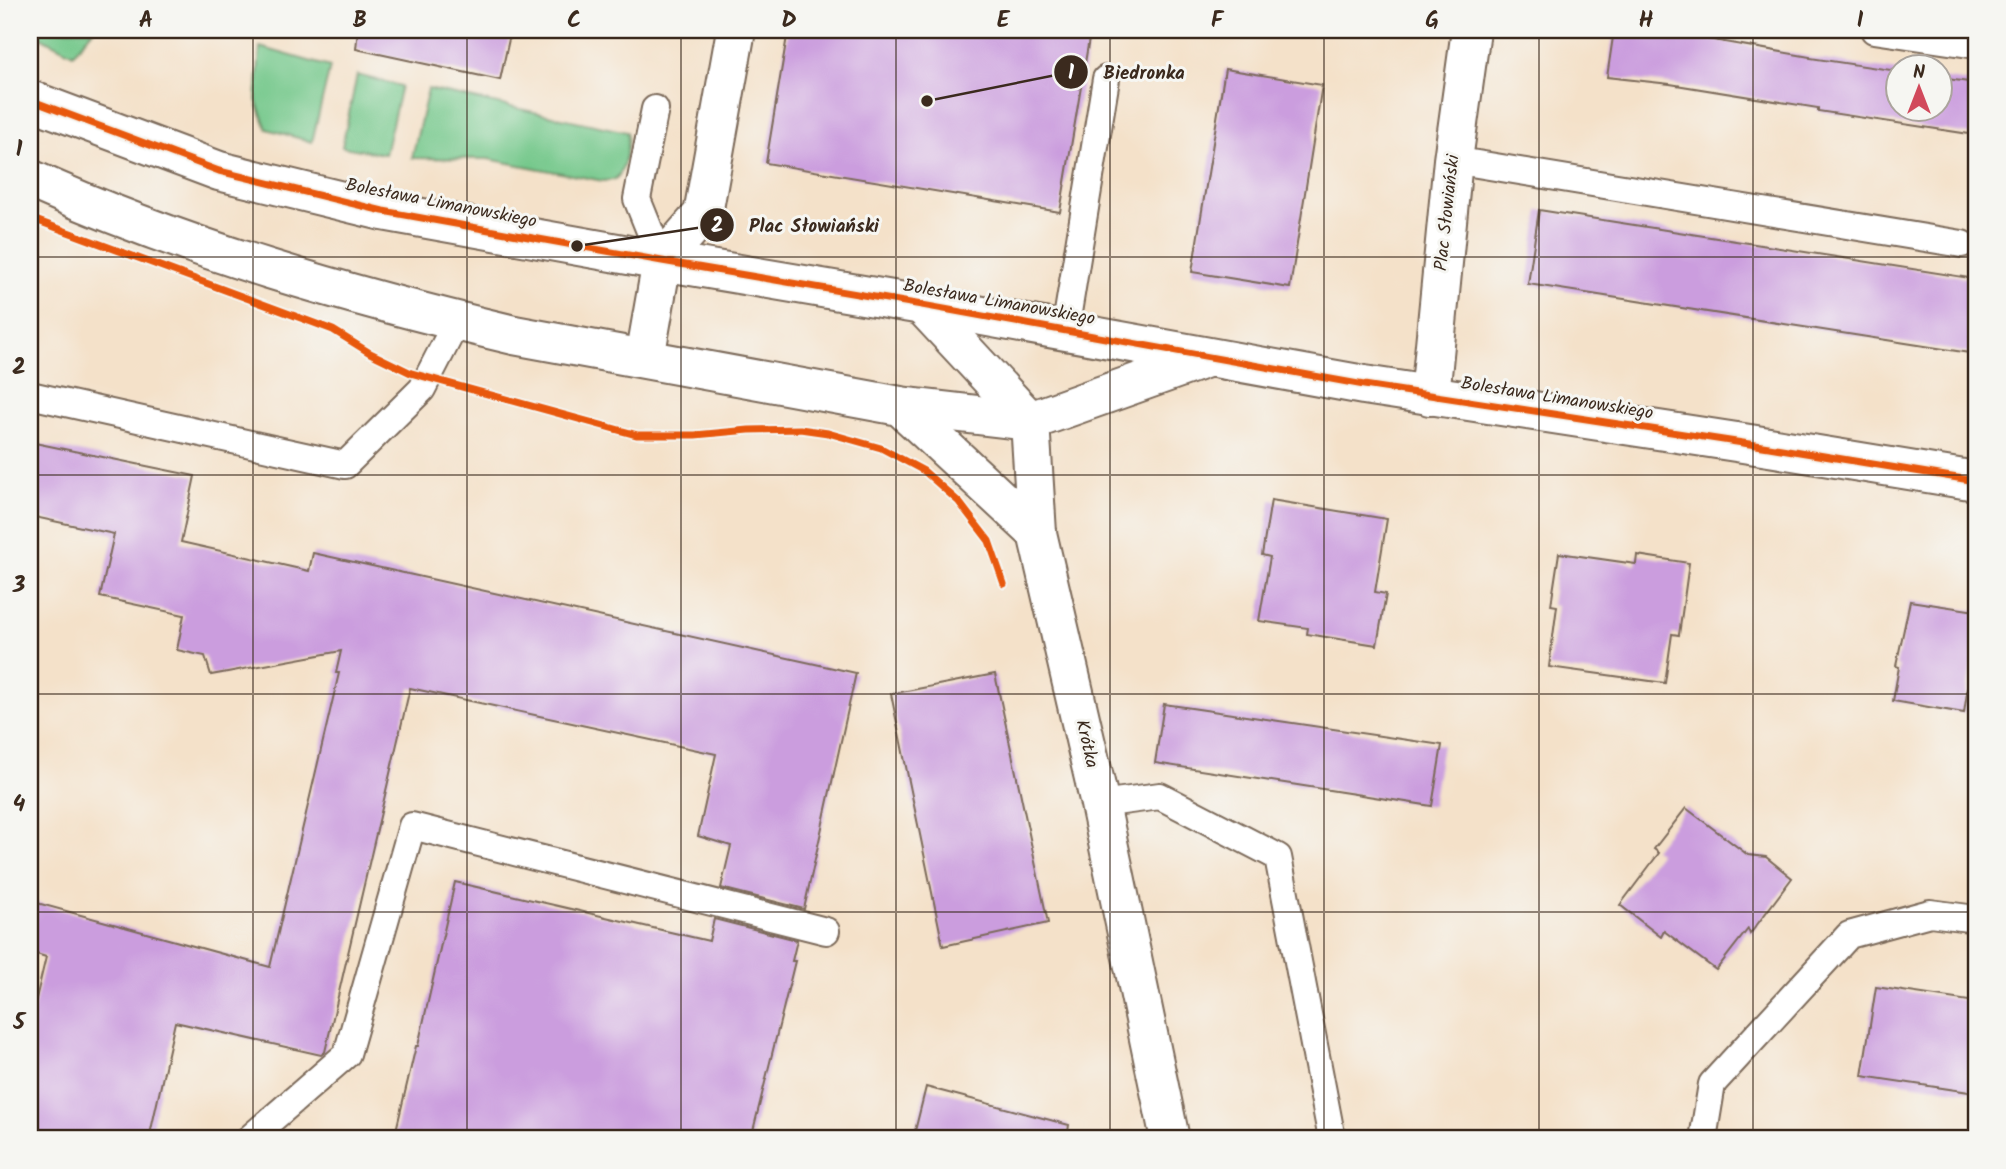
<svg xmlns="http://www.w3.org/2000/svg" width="2006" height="1169" font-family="Kalam,sans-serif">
	<rect width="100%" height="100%" fill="#f6f6f2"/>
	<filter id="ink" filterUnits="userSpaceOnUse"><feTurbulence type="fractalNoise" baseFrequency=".0143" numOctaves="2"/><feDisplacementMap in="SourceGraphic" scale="14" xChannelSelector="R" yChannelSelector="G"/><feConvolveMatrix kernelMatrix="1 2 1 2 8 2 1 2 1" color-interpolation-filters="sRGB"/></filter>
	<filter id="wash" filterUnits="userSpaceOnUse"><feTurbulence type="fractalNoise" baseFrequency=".00686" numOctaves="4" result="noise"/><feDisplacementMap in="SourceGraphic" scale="28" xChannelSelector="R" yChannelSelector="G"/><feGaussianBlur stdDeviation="1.57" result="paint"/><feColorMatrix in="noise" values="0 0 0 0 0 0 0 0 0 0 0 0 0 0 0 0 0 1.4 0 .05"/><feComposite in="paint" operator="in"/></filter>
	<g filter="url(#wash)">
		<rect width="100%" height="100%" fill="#f4e1c9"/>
		<!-- green -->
		<g fill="#75c88b" stroke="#587954" stroke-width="2">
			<path d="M 30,30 L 93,30 L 73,54 L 30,32 Z"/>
			<path d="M 260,47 L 330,67 L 312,142 L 267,129 L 256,100 Z"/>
			<path d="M 357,75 L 401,86 L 385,154 L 342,147 Z"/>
			<path d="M 428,89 L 627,132 C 629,142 625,173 615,179 C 612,181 607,180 603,181 L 488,159 L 412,158 Z"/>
		</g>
		<g id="blocks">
			<!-- building -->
			<g fill="#cb9dde">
				<path d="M 358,30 L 511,30 L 500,80 L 356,49 Z"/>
				<path d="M 788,30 L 1033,30 L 1089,39 L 1060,212 L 766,163 Z"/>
				<path d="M 1614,30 L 1648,30 L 1668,32 L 1810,57 L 1810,58 L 1898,71 L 1898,108 L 1940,108 L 1940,78 L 1976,83 L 1976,135 L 1818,111 L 1818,108 L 1670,84 L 1607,77 Z"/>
				<path d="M 1225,69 L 1322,85 L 1290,288 L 1192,272 Z"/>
				<path d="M 1539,210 L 1976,279 L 1976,354 L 1528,284 Z"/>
				<path d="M 30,442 L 195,476 L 181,542 L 309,571 L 313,553 L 856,673 L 804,909 L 721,888 L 731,846 L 698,836 L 716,754 L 410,688 L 325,1052 L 321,1055 L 175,1022 L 149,1139 L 30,1139 L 30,1024 L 46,957 L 30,952 L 30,901 L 270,967 L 339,673 L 336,673 L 341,651 L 211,675 L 205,656 L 177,650 L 184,615 L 100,597 L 114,534 L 30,516 Z"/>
				<path d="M 1271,500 L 1387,519 L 1375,592 L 1386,594 L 1377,645 L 1307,634 L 1308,628 L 1259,621 L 1270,557 L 1262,555 Z"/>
				<path d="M 1559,553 L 1636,564 L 1637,555 L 1689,563 L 1679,635 L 1672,634 L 1665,683 L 1549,667 L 1557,606 L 1551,605 Z"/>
				<path d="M 1910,601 L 1976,611 L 1976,632 L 1964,713 L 1893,701 L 1899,667 L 1896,666 Z"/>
				<path d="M 995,674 L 1048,923 L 943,946 L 891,694 Z"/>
				<path d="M 1164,704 L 1442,745 L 1432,806 L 1155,763 Z"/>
				<path d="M 1686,808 L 1748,855 L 1766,857 L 1792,878 L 1750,934 L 1748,929 L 1716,970 L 1664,931 L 1661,937 L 1620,905 L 1659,853 L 1654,849 Z"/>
				<path d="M 455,882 L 709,941 L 714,919 L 797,940 L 792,961 L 795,961 L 751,1139 L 394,1139 L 416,1046 L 418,1046 Z"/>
				<path d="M 1876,987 L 1976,1002 L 1976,1093 L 1862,1076 Z"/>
				<path d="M 926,1087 L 1069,1125 L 1067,1139 L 913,1139 Z"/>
			</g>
		</g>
	</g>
	<g filter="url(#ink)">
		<use href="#blocks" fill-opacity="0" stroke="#7c6a5a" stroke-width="2"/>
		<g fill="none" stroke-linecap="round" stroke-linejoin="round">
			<defs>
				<g id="service">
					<path d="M 1874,30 L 1976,45"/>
					<path d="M 655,109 L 637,199 L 662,261"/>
					<path d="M 1453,160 L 1962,244"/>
					<path d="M 1065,331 L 1106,79"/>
					<path d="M 30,395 L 345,465 L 422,389 L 457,321"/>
					<path d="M 1100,804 L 1160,796 L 1278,857 L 1332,1139"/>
					<path d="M 249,1139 L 347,1054 L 412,826 L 826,931"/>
					<path d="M 1703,1139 L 1712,1084 L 1849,935 L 1930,913 L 1976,919"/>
				</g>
				<g id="minor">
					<path d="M 662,261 L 703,214 L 736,30"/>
					<path d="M 1430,396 L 1453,160 L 1471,30"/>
					<path d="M 900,406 L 1037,533"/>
					<path d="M 1030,421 L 1037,533 L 1100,804 L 1170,1139"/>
				</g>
				<g id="tertiary">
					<path d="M 30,100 L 219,171 L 383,211 L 662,261 L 922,305 L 1364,385 L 1769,447 L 1976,481"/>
					<path d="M 30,179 C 185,249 349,296 514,335 L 900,406 L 1030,421 L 1207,358"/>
					<path d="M 922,305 L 1030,421"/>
					<path d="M 645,358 L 662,261"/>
				</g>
			</defs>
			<!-- service casing -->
			<use href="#service" stroke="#7c6a5a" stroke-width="30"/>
			<!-- minor casing -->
			<use href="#minor" stroke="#7c6a5a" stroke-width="42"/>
			<!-- tertiary casing -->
			<use href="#tertiary" stroke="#7c6a5a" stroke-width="42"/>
			<!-- service -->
			<use href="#service" stroke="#fff" stroke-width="26"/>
			<!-- minor -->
			<use href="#minor" stroke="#fff" stroke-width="38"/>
			<!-- tertiary -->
			<use href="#tertiary" stroke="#fff" stroke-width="38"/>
			<defs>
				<g id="cycleway">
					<path d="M 30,100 L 219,171 L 383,211 L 662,261 L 922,305 L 1364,385 L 1769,447 L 1976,481"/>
					<path d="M 30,218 L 333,330 L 370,353 L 411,373 L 637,435 L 695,435 L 749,430 L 800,429 L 828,433 L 881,448 L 924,471 L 959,502 L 989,541 L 1004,584"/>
				</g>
			</defs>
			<!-- cycleway casing -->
			<use href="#cycleway" stroke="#f6f6f2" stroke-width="11"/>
			<!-- cycleway -->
			<use href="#cycleway" stroke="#e8590c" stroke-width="7"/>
		</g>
	</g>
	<!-- grid -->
	<path fill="none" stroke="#3b2a1e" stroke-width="2" stroke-opacity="0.55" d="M 253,30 L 253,1139M 467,30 L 467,1139M 681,30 L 681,1139M 896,30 L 896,1139M 1110,30 L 1110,1139M 1324,30 L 1324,1139M 1539,30 L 1539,1139M 1753,30 L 1753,1139M 30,257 L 1976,257M 30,475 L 1976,475M 30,694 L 1976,694M 30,912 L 1976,912"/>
	<g text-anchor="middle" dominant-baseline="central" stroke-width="6" stroke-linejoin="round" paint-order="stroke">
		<!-- street labels -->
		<g font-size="18" fill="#3b2a1e" stroke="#f6f6f2">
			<text transform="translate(441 204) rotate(11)">Bolesława Limanowskiego</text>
			<text transform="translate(1448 213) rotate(-84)">Plac Słowiański</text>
			<text transform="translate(999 303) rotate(10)">Bolesława Limanowskiego</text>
			<text transform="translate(1557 399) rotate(9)">Bolesława Limanowskiego</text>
			<text transform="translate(1086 744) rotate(77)">Krótka</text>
		</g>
	</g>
	<!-- callouts -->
	<path fill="none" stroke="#3b2a1e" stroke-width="2.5" d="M927 101L1071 72M577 246L717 225"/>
	<g fill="#3b2a1e" stroke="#f6f6f2" stroke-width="2.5">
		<circle cx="927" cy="101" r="7"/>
		<circle cx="577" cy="246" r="7"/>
		<circle cx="1071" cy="72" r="18"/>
		<circle cx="717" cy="225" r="18"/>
	</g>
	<g font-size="21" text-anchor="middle" font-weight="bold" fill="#fff">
		<text x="1071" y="79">1</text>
		<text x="717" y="232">2</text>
	</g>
	<g font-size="19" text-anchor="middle" font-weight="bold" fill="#3b2a1e" stroke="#f6f6f2" stroke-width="6" stroke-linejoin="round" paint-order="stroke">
		<text x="1144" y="79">Biedronka</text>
		<text x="814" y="232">Plac Słowiański</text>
	</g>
	<!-- margin -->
	<rect width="2006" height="1169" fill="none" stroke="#f6f6f2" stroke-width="77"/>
	<!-- north arrow -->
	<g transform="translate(1919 88)"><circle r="33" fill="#f6f6f2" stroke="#aba49d" stroke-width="2"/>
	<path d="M0-5L12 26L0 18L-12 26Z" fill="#d1495b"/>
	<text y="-10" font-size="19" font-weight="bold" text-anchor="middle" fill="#3b2a1e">N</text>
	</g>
	<rect x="38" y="38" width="1930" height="1092" fill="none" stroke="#3b2a1e" stroke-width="2.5"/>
	<g font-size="23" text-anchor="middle" font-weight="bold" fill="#3b2a1e">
		<text x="146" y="27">A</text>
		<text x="360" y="27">B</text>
		<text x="574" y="27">C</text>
		<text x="789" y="27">D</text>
		<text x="1003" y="27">E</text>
		<text x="1217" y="27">F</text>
		<text x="1432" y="27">G</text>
		<text x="1646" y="27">H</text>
		<text x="1860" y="27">I</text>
		<text x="19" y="156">1</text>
		<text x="19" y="374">2</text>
		<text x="19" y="592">3</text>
		<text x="19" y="811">4</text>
		<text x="19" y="1029">5</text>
	</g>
</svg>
